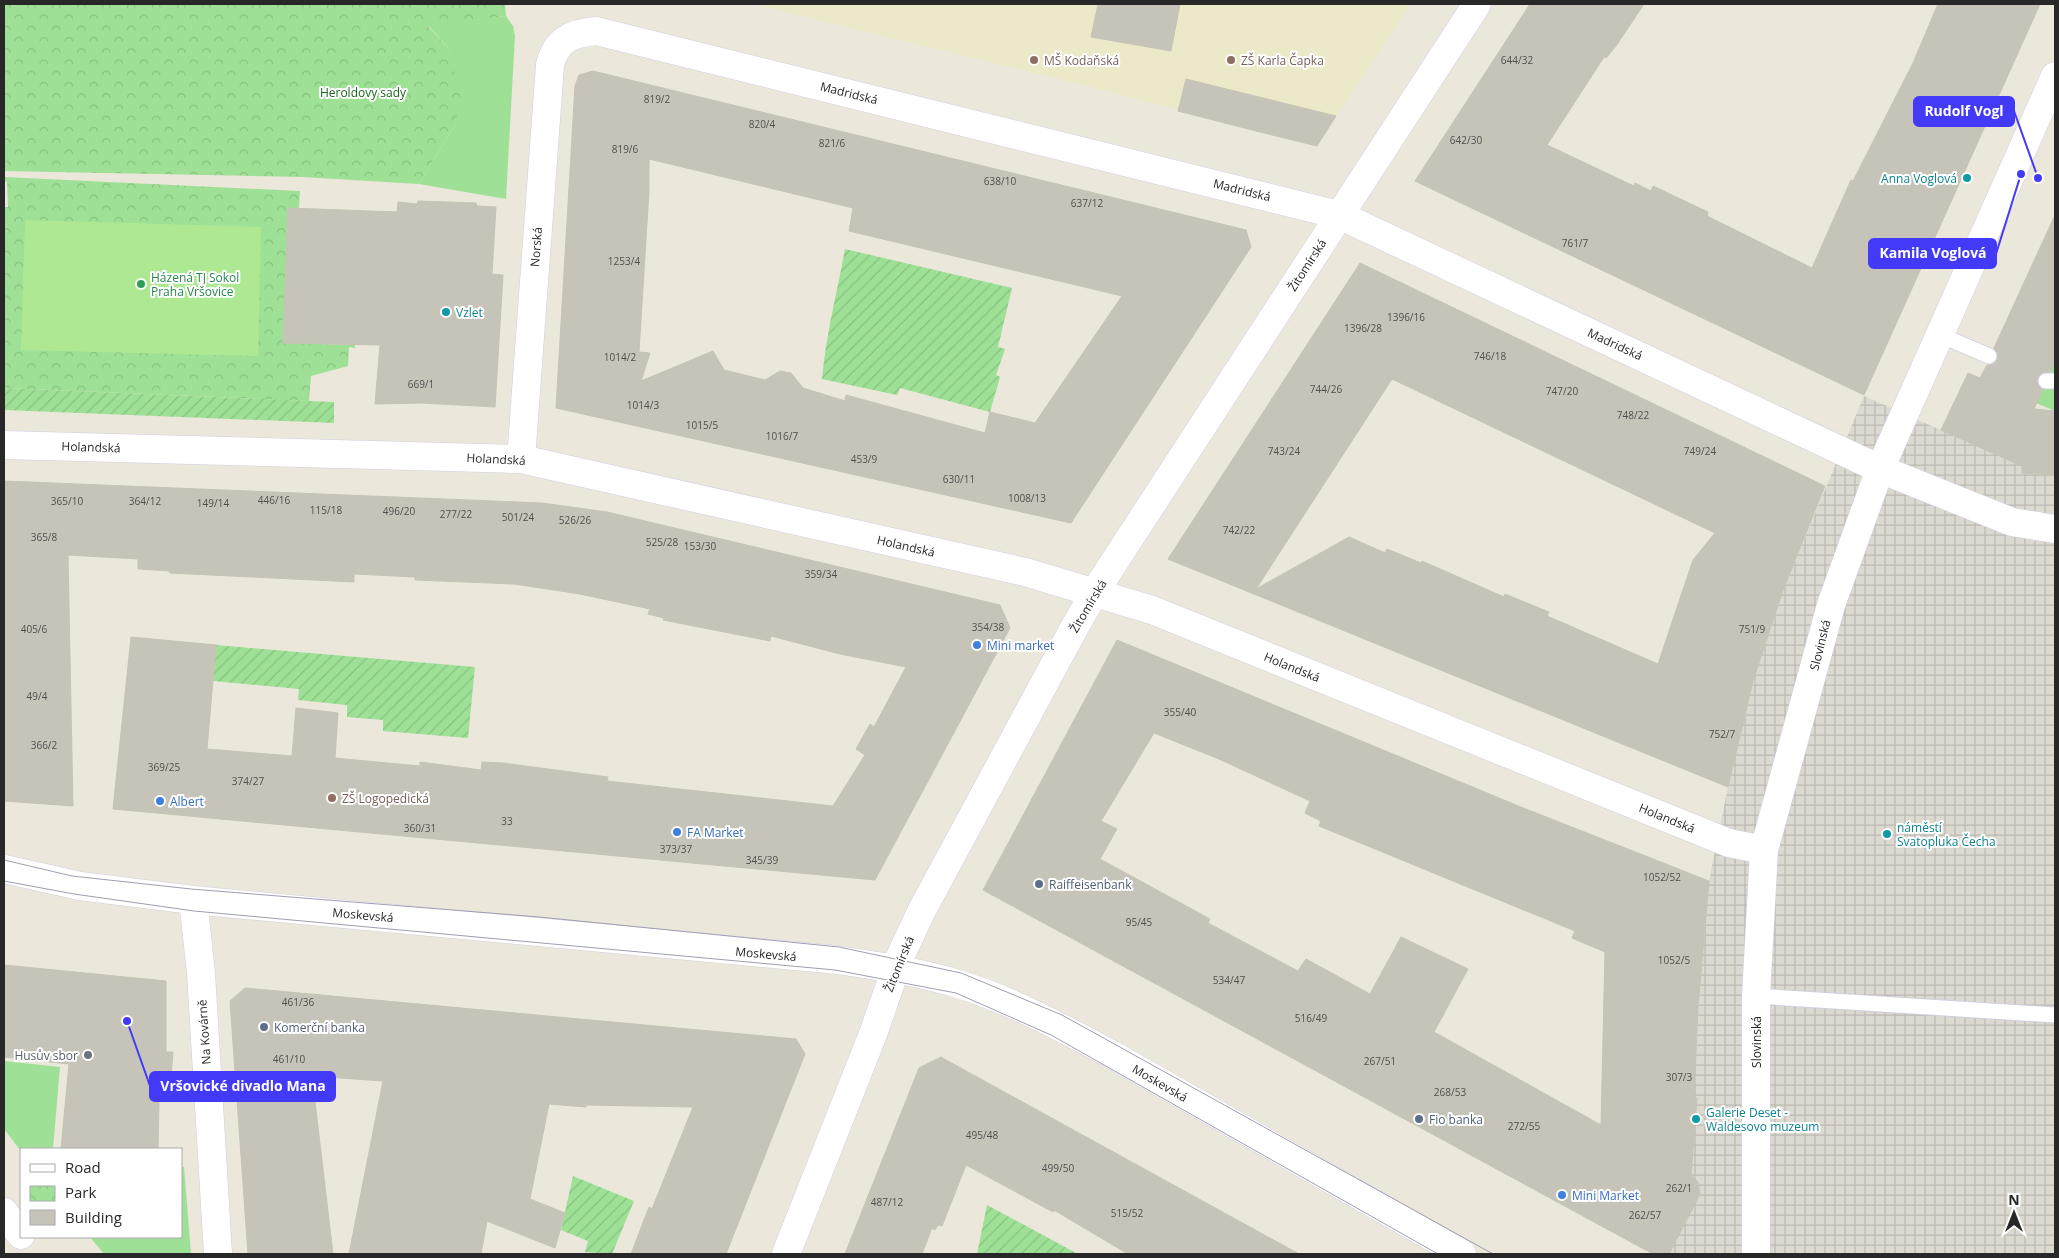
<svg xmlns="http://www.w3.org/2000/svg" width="2059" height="1258" font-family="'Open Sans',sans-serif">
	<defs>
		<pattern id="park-crowns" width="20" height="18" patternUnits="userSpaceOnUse" patternTransform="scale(1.25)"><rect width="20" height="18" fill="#9ee196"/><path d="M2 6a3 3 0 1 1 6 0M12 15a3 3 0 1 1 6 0" fill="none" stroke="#88c181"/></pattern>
		<pattern id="garden-furrows" width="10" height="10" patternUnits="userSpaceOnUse" patternTransform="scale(1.25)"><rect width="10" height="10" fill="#9ee196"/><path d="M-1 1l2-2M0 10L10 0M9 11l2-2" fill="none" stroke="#88c181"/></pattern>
		<pattern id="plaza-grid" width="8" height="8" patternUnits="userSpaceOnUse" patternTransform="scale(1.25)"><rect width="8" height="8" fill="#dbd9d0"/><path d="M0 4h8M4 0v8" fill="none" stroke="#bcbab3"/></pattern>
	</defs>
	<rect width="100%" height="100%" fill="#ebe7da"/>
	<!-- education -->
	<path fill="#ece9c9" d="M 753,4 L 1411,4 L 1317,146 L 1084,85 Z"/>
	<!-- grass -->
	<g fill="#9ee196">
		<path d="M 506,16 L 513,26 L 515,36 L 506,199 L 419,184 L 456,123 L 449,49 L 428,25 Z"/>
		<path d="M 2055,361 L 2055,411 L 2029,400 L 2042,391 Z"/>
		<path d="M 4,1061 L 60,1067 L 53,1149 L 21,1151 L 4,1129 Z"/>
		<path d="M 181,1167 L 184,1167 L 191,1254 L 104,1254 L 90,1237 L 181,1237 Z"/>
	</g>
	<!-- park -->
	<g fill="url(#park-crowns)">
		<path d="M 4,4 L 505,4 L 506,16 L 428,26 L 449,49 L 461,100 L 456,123 L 419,184 L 302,177 L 4,171 Z"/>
		<path d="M 4,177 L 300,191 L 299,208 L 288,208 L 283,343 L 355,345 L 355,348 L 349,347 L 348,366 L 311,376 L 309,401 L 4,388 L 4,207 L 8,207 L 7,182 L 4,181 Z"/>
	</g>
	<!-- garden -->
	<g fill="url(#garden-furrows)">
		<path d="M 845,249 L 1012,288 L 998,347 L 1005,349 L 996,375 L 1000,377 L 990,412 L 900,388 L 897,395 L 822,379 C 826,334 837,293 845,249 Z"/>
		<path d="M 4,388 L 334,402 L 334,423 L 4,410 Z"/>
		<path d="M 216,645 L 475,667 L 468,738 L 383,731 L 383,720 L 347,717 L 347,705 L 298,700 L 299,689 L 213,681 Z"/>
		<path d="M 573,1176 L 634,1201 L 612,1254 L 585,1252 L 588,1241 L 561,1230 Z"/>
		<path d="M 987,1205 L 1078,1254 L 977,1254 Z"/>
	</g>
	<!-- pitch -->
	<path fill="#afe892" d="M 25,220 L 261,227 L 258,356 L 21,350 Z"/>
	<!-- plaza -->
	<path fill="url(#plaza-grid)" d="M 1864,396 L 2022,466 L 2022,473 L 2055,475 L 2055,1254 L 1669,1254 L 1700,1194 L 1698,1182 L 1691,1175 L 1696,1099 L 1694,1099 L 1698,1006 L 1709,881 L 1728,787 L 1753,681 L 1782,593 Z"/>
	<!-- building -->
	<g fill="#c6c4b9" stroke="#c6c3b4" fill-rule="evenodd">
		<path d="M 1098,4 L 1180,4 L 1171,51 L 1091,37 Z"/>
		<path d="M 1530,4 L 1644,4 L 1616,46 L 1606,58 L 1604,57 L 1547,145 L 1634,186 L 1635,183 L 1651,191 L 1653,186 L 1708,212 L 1707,216 L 1812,268 L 1851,180 L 1853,181 L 1913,63 L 1938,4 L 2040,4 L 1864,395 L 1415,181 Z"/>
		<path d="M 593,71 L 1246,230 L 1251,247 L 1071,523 L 556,408 L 575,86 L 579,75 ZM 649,159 L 853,208 L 849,231 L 1122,296 L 1035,423 L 990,412 L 985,433 L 846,395 L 845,401 L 803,388 L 791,373 L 780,371 L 765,380 L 724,370 L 713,351 L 641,381 L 650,353 L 639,352 L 649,191 Z"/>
		<path d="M 1186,79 L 1336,116 L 1317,146 L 1264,133 L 1178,111 Z"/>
		<path d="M 418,201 L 476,203 L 477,206 L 496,207 L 492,274 L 503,275 L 495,407 L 422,403 L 375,404 L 380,345 L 283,343 L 288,208 L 397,212 L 398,202 L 417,204 Z"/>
		<path d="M 2055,215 L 2055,361 L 2050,372 L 2042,373 L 2038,377 L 2038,385 L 2043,390 L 2034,409 L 2055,411 L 2055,475 L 2022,473 L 2022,466 L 1941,430 L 1968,373 L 1980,378 L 1987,365 L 1994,364 L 1997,360 L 1998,354 L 1994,348 Z"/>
		<path d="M 1360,263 L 1825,486 L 1782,593 L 1753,681 L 1728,787 L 1168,559 ZM 1392,379 L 1715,533 L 1693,560 L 1658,664 L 1547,616 L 1549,612 L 1505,594 L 1504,597 L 1422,561 L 1421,563 L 1387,549 L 1385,553 L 1349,537 L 1256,589 Z"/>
		<path d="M 4,481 L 542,503 L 607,512 L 1000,605 L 1010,628 L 875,880 L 113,809 L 131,637 L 216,645 L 207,749 L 292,756 L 296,708 L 338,713 L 335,758 L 420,766 L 420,762 L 481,770 L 482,762 L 503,763 L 608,777 L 607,781 L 833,806 L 865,755 L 856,749 L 870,724 L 874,727 L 906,667 L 840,654 L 771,636 L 770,641 L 663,620 L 664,618 L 648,614 L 650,609 L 580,594 L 514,584 L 415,580 L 415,577 L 354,574 L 354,582 L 170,573 L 170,571 L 138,569 L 138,559 L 68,555 L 73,806 L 4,801 Z"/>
		<path d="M 1117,640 L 1521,807 L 1709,881 L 1698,1006 L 1694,1098 L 1697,1098 L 1691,1175 L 1698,1182 L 1700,1194 L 1669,1254 L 1653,1254 L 983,890 ZM 1154,733 L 1219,759 L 1310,801 L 1305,813 L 1321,821 L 1319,826 L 1575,931 L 1572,938 L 1605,952 L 1601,1125 L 1434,1032 L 1468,969 L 1401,937 L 1370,994 L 1306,959 L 1298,971 L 1208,923 L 1210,919 L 1100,859 L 1117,829 L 1101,821 Z"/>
		<path d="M 4,965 L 166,981 L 166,1052 L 173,1052 L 169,1101 L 159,1100 L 158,1149 L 61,1149 L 69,1064 L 4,1057 Z"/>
		<path d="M 245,988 L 796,1039 L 805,1054 L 726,1254 L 631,1254 L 649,1207 L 652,1209 L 693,1107 L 586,1105 L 586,1107 L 549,1104 L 530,1199 L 565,1213 L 555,1248 L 487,1221 L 481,1254 L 349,1254 L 383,1081 L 312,1076 L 333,1254 L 248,1254 L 230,1001 Z"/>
		<path d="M 941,1057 L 948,1061 L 1299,1254 L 1128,1254 L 1054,1210 L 1053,1212 L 966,1165 L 942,1226 L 938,1225 L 935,1230 L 932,1228 L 922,1254 L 845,1254 L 919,1068 Z"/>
	</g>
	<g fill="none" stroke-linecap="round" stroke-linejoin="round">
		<defs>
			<g id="service">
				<path d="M 1940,335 L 1989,356"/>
				<path d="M 2046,381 L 2055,381"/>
				<path d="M 1756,996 L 2055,1015"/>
			</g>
			<g id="minor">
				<path d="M 4,445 L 521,459 L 1025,572 L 1152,610 L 1729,843 L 1764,850"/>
				<path d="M 521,459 L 550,65 C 556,40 572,33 596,31 L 1339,215 L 1880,469 L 2012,522 L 2055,529"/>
				<path d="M 4,869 L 80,886 L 193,900 L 838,960 C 878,966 919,972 958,984 C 1011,1000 1062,1028 1111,1054 L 1462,1254"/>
				<path d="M 193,900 L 201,973 L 218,1254"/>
				<path d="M 786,1254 L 873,1034 L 899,959 L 922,910 L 1072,632 L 1094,593 L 1477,4"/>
				<path d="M 1756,1254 L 1756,996 L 1764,850 L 1831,605 L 1880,469 L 2055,76"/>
			</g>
			<path id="tertiary" d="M 4,1212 L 21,1235"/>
		</defs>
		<!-- service casing -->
		<use href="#service" stroke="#d0cfe1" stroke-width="17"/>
		<!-- minor casing -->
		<use href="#minor" stroke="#d0cfe1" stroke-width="29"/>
		<!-- tertiary casing -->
		<use href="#tertiary" stroke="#d0cfe1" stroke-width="29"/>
		<!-- service -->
		<use href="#service" stroke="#fff" stroke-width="15"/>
		<!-- minor -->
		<use href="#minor" stroke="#fff" stroke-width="28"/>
		<!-- tertiary -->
		<use href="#tertiary" stroke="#fff" stroke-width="28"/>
		<!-- tram -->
		<g stroke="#9f9db2" stroke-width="1">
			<path d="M 4,860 L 72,876 L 191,889 L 539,917 L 839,947 L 961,973 L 1062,1015 L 1493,1254"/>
			<path d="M 4,881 L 74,894 L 194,911 L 835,970 L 956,993 L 1051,1035 L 1438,1254"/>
		</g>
	</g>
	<!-- markers -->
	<g fill="#8d6e63" stroke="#fff" stroke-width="2">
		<circle cx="1034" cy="60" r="5"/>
		<circle cx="1231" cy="60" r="5"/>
		<circle cx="332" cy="798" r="5"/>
	</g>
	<g fill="#0f9aa8" stroke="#fff" stroke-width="2">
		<circle cx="1967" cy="178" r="5"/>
		<circle cx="446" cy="312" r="5"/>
		<circle cx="1887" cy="834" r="5"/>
		<circle cx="1696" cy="1119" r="5"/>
	</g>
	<circle fill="#2e9e5b" stroke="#fff" stroke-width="2" cx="141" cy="284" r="5"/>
	<g fill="#3f7fe0" stroke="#fff" stroke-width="2">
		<circle cx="977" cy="645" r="5"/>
		<circle cx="160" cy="801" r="5"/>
		<circle cx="677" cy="832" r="5"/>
		<circle cx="1562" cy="1195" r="5"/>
	</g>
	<g fill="#5c6f8a" stroke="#fff" stroke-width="2">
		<circle cx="1039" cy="884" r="5"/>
		<circle cx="264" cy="1027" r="5"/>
		<circle cx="1419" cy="1119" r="5"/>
	</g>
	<circle fill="#6b7280" stroke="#fff" stroke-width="2" cx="88" cy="1055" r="5"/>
	<g text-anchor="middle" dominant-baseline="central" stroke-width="4" stroke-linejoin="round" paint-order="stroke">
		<!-- number labels -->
		<g font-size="10" fill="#504f4c">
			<text x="1517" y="60">644/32</text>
			<text x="657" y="99">819/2</text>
			<text x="762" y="124">820/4</text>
			<text x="1466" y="140">642/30</text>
			<text x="832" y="143">821/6</text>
			<text x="625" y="149">819/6</text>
			<text x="1000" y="181">638/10</text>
			<text x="1087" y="203">637/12</text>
			<text x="1575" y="243">761/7</text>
			<text x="624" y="261">1253/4</text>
			<text x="1406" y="317">1396/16</text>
			<text x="1363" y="328">1396/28</text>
			<text x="1490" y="356">746/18</text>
			<text x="620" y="357">1014/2</text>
			<text x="421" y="384">669/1</text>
			<text x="1326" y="389">744/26</text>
			<text x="1562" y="391">747/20</text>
			<text x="643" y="405">1014/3</text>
			<text x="1633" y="415">748/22</text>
			<text x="702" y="425">1015/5</text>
			<text x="782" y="436">1016/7</text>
			<text x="1284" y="451">743/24</text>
			<text x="1700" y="451">749/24</text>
			<text x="864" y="459">453/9</text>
			<text x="959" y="479">630/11</text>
			<text x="1027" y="498">1008/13</text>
			<text x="274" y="500">446/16</text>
			<text x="67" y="501">365/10</text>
			<text x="145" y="501">364/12</text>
			<text x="213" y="503">149/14</text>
			<text x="326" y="510">115/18</text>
			<text x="399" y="511">496/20</text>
			<text x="456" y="514">277/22</text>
			<text x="518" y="517">501/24</text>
			<text x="575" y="520">526/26</text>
			<text x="1239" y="530">742/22</text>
			<text x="44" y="537">365/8</text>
			<text x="662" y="542">525/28</text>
			<text x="700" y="546">153/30</text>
			<text x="821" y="574">359/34</text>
			<text x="988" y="627">354/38</text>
			<text x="34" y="629">405/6</text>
			<text x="1752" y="629">751/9</text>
			<text x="37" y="696">49/4</text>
			<text x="1180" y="712">355/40</text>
			<text x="1722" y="734">752/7</text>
			<text x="44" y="745">366/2</text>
			<text x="164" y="767">369/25</text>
			<text x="248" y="781">374/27</text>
			<text x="507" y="821">33</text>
			<text x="420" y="828">360/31</text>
			<text x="676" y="849">373/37</text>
			<text x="762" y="860">345/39</text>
			<text x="1662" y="877">1052/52</text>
			<text x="1139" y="922">95/45</text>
			<text x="1674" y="960">1052/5</text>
			<text x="1229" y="980">534/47</text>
			<text x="298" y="1002">461/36</text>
			<text x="1311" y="1018">516/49</text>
			<text x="289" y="1059">461/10</text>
			<text x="1380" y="1061">267/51</text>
			<text x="1679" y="1077">307/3</text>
			<text x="1450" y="1092">268/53</text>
			<text x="1524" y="1126">272/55</text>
			<text x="982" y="1135">495/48</text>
			<text x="1058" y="1168">499/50</text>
			<text x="1679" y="1188">262/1</text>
			<text x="887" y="1202">487/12</text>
			<text x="1127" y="1213">515/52</text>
			<text x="1645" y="1215">262/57</text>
		</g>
		<!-- education labels -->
		<g font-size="12" fill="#785e54" stroke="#fff" text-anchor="start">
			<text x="1044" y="60">MŠ Kodaňská</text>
			<text x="1241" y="60">ZŠ Karla Čapka</text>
			<text x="342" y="798">ZŠ Logopedická</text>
		</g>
		<!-- park labels -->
		<g font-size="12" fill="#1a631c" stroke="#fff">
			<text x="363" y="92">Heroldovy sady</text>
		</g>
		<!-- street labels -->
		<g font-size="12" fill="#282828" stroke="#fff">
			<text transform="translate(849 93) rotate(14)">Madridská</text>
			<text transform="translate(1242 190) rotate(14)">Madridská</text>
			<text transform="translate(536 247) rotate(-86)">Norská</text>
			<text transform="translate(1307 265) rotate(-57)">Žitomírská</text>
			<text transform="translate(1615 344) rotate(25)">Madridská</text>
			<text transform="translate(91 447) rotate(2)">Holandská</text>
			<text transform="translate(496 459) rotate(3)">Holandská</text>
			<text transform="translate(906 546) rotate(13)">Holandská</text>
			<text transform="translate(1088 606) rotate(-59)">Žitomírská</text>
			<text transform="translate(1820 645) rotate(-76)">Slovinská</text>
			<text transform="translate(1292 667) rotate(22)">Holandská</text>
			<text transform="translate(1667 818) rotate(22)">Holandská</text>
			<text transform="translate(363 915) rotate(5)">Moskevská</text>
			<text transform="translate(766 954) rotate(5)">Moskevská</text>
			<text transform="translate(899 964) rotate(-68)">Žitomírská</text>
			<text transform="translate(204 1032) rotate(-94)">Na Kovárně</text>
			<text transform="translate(1756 1042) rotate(-90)">Slovinská</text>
			<text transform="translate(1160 1083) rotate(30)">Moskevská</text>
		</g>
		<!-- culture labels -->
		<g font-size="12" fill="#0d838f" stroke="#fff" text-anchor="start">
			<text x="1957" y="178" text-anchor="end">Anna Voglová</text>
			<text x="456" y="312">Vzlet</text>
			<text x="1897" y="827">náměstí<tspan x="1897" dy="14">Svatopluka Čecha</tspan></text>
			<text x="1706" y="1112">Galerie Deset -<tspan x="1706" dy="14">Waldesovo muzeum</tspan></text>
		</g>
		<!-- leisure labels -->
		<g font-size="12" fill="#27864d" stroke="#fff" text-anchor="start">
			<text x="151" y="277">Házená TJ Sokol<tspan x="151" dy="14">Praha Vršovice</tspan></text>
		</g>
		<!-- shop labels -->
		<g font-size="12" fill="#366cbe" stroke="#fff" text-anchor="start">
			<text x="987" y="645">Mini market</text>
			<text x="170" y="801">Albert</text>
			<text x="687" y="832">FA Market</text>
			<text x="1572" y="1195">Mini Market</text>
		</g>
		<!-- service labels -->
		<g font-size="12" fill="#4e5e75" stroke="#fff" text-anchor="start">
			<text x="1049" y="884">Raiffeisenbank</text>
			<text x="274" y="1027">Komerční banka</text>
			<text x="1429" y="1119">Fio banka</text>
		</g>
		<!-- worship labels -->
		<g font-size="12" fill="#5b616d" stroke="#fff" text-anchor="end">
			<text x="78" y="1055">Husův sbor</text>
		</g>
	</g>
	<!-- callouts -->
	<path fill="none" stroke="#433af7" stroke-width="2" d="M2038 178L2014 111M2021 174L1996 254M127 1021L150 1086"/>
	<g fill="#433af7" stroke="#fff" stroke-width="2">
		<circle cx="2038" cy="178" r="5"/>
		<circle cx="2021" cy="174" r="5"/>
		<circle cx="127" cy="1021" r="5"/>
	</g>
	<g fill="#433af7" stroke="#433af7" stroke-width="2">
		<rect x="1914" y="97" width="100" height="29" rx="5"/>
		<rect x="1869" y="239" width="127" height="29" rx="5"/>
		<rect x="150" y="1072" width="185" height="29" rx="5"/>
	</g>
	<g font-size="14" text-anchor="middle" font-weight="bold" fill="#fff">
		<text x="1964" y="116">Rudolf Vogl</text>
		<text x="1933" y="258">Kamila Voglová</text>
		<text x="243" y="1091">Vršovické divadlo Mana</text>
	</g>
	<!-- border -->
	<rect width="2059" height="1258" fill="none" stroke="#282828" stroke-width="10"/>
	<!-- legend -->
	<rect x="20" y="1148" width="162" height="90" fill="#ffffff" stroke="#a9a9a9"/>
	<rect x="30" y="1164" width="25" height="8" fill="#ffffff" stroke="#a9a9a9"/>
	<text x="65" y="1173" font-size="15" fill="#282828">Road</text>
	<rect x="30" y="1186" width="25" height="15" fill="url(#park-crowns)" stroke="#a9a9a9"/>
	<text x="65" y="1198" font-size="15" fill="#282828">Park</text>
	<rect x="30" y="1210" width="25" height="15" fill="#c6c4b9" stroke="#a9a9a9"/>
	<text x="65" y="1223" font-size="15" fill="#282828">Building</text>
	<!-- north arrow -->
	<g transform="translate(2014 1213)" stroke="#ffffff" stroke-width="4" paint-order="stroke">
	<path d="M0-4L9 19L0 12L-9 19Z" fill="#282828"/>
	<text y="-8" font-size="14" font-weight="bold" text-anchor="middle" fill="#282828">N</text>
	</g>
</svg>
